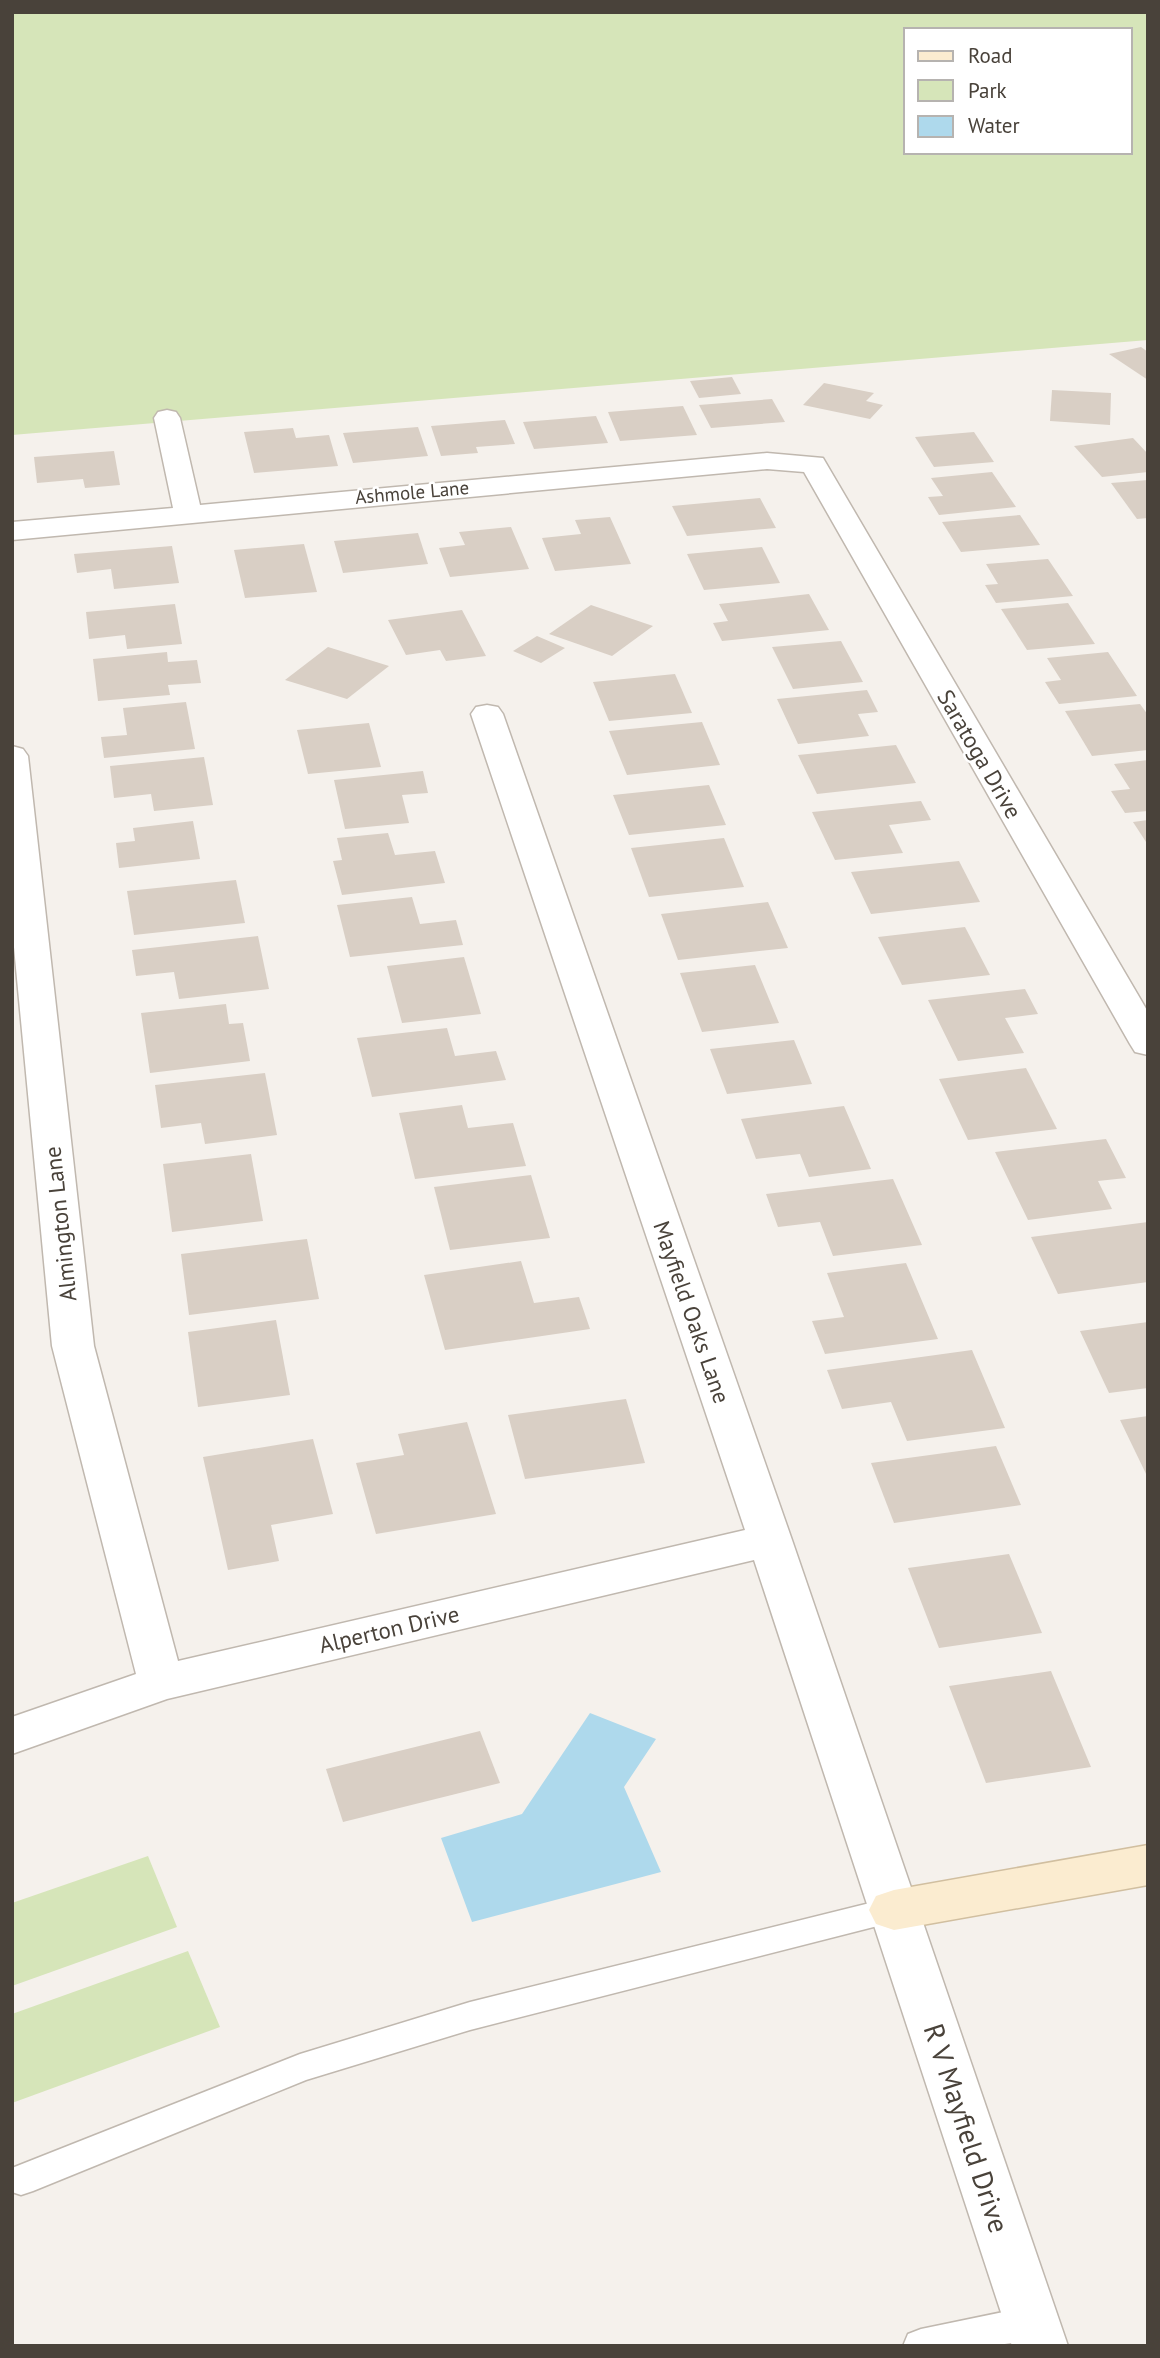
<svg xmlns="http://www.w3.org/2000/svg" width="1160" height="2358" font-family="'PT Sans',sans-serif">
	<rect width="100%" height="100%" fill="#f5f1ec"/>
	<!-- green -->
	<g fill="#d6e5b9" fill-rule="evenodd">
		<path d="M 12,12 L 1148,12 L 1148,340 L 12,435 ZM 906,30 L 1130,30 L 1130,152 L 906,152 Z"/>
		<path d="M 148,1856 L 177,1927 L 12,1986 L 12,1903 Z"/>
		<path d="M 188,1951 L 220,2027 L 12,2103 L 12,2014 Z"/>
	</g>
	<!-- water -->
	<path fill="#aed9ec" d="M 590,1713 L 656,1739 L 624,1787 L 661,1872 L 472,1922 L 441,1838 L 522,1814 Z"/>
	<!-- building -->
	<g fill="#d9cfc5">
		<path d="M 1141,347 L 1148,352 L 1148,380 L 1109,354 Z"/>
		<path d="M 732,377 L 741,394 L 699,398 L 690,381 Z"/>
		<path d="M 824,383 L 874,393 L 866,401 L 883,405 L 870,419 L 803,405 Z"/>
		<path d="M 1052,390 L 1111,393 L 1110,425 L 1050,421 Z"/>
		<path d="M 772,399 L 785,422 L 711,428 L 699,405 Z"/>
		<path d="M 683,406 L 697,435 L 620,441 L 608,412 Z"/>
		<path d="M 596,416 L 608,443 L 534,449 L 523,422 Z"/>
		<path d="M 505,420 L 515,444 L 476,447 L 478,453 L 441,456 L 431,426 Z"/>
		<path d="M 418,427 L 428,456 L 353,463 L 343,433 Z"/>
		<path d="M 293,428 L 296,438 L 329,435 L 338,466 L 254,473 L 244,432 Z"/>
		<path d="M 974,432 L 994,462 L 934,467 L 915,437 Z"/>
		<path d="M 1133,438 L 1148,454 L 1148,472 L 1102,477 L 1074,446 Z"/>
		<path d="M 114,451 L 120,485 L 85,488 L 83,479 L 37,483 L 34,457 Z"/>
		<path d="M 992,472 L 1016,507 L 939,515 L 928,497 L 943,496 L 931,478 Z"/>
		<path d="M 1148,480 L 1148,518 L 1137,519 L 1111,483 Z"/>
		<path d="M 760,498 L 776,528 L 687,536 L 672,506 Z"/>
		<path d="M 1020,515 L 1040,545 L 961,552 L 942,522 Z"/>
		<path d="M 610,517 L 631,564 L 555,571 L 542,538 L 581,534 L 575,520 Z"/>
		<path d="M 511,527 L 529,569 L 450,577 L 439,548 L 465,545 L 459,532 Z"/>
		<path d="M 418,533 L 428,564 L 343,573 L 334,541 Z"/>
		<path d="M 304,544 L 317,592 L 245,598 L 234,550 Z"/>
		<path d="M 172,546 L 179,583 L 114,589 L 111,569 L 77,573 L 74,554 Z"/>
		<path d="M 762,547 L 780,583 L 704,590 L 687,554 Z"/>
		<path d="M 1048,559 L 1073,596 L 996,603 L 985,585 L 998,584 L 986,564 Z"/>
		<path d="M 809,594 L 829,630 L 722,641 L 713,623 L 728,621 L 719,604 Z"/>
		<path d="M 1068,603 L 1095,644 L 1027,650 L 1001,609 Z"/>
		<path d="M 175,604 L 182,644 L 127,649 L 125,635 L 89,639 L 86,612 Z"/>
		<path d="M 591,605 L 653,626 L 612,656 L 549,634 Z"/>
		<path d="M 462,610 L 486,656 L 446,661 L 440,650 L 406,655 L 388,620 Z"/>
		<path d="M 537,636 L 565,648 L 541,663 L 513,651 Z"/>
		<path d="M 841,641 L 863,682 L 793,689 L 772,647 Z"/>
		<path d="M 328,647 L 389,666 L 347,699 L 285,680 Z"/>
		<path d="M 167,652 L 168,662 L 197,660 L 201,683 L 168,685 L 170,695 L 98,701 L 93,659 Z"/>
		<path d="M 1108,652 L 1137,696 L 1059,704 L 1045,682 L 1061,680 L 1047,658 Z"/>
		<path d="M 675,674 L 692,713 L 609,721 L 593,682 Z"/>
		<path d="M 867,690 L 878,712 L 858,714 L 869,736 L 798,744 L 777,699 Z"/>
		<path d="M 186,702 L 195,749 L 104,758 L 101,737 L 127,735 L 123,708 Z"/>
		<path d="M 1140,704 L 1148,715 L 1148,750 L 1092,756 L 1065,711 Z"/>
		<path d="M 702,722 L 720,765 L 627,775 L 609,731 Z"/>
		<path d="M 369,723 L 381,767 L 308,774 L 297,730 Z"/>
		<path d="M 896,745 L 916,783 L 817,794 L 798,755 Z"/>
		<path d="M 204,757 L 213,805 L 154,811 L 151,794 L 114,798 L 110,766 Z"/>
		<path d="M 1148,760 L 1148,811 L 1125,813 L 1111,791 L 1130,789 L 1114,764 Z"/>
		<path d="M 423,771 L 428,793 L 402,795 L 409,823 L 345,829 L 334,780 Z"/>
		<path d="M 709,785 L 726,825 L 629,835 L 613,795 Z"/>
		<path d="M 921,801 L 931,820 L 889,825 L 903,853 L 835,860 L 812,812 Z"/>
		<path d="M 1148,820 L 1148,845 L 1133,822 Z"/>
		<path d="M 193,821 L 200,859 L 119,868 L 116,843 L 135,841 L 133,828 Z"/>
		<path d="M 388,833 L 395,855 L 435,851 L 445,883 L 342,895 L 333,861 L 342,860 L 337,838 Z"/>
		<path d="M 724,838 L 744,887 L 649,897 L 631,848 Z"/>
		<path d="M 959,861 L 980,902 L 871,914 L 851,872 Z"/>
		<path d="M 236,880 L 245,923 L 134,935 L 127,891 Z"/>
		<path d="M 412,897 L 420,924 L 456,920 L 463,945 L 350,957 L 337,905 Z"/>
		<path d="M 768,902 L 788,948 L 678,960 L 661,914 Z"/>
		<path d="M 965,927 L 990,975 L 902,985 L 878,937 Z"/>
		<path d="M 258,936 L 269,989 L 179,999 L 174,972 L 136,976 L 132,950 Z"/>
		<path d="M 464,957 L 481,1014 L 402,1023 L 387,966 Z"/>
		<path d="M 755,965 L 779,1023 L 702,1032 L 680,973 Z"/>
		<path d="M 1025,989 L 1038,1014 L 1005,1018 L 1024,1053 L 958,1061 L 928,1000 Z"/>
		<path d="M 226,1004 L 229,1024 L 243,1023 L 250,1061 L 150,1073 L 141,1013 Z"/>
		<path d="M 447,1028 L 455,1056 L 496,1051 L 506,1080 L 372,1097 L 357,1038 Z"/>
		<path d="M 794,1040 L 812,1084 L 727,1094 L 710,1049 Z"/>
		<path d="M 1026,1068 L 1057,1129 L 968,1140 L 939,1079 Z"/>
		<path d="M 265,1073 L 277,1135 L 205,1144 L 201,1123 L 161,1128 L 155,1085 Z"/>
		<path d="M 462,1105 L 468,1128 L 513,1123 L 526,1166 L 415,1179 L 399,1113 Z"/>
		<path d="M 844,1106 L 871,1169 L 809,1177 L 800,1154 L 756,1159 L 741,1119 Z"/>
		<path d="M 1106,1139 L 1126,1178 L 1098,1181 L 1112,1209 L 1028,1220 L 995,1152 Z"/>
		<path d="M 251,1154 L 263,1221 L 172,1232 L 163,1164 Z"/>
		<path d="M 531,1175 L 550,1238 L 450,1250 L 434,1187 Z"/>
		<path d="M 893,1179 L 922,1245 L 833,1256 L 820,1222 L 778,1227 L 766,1194 Z"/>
		<path d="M 1148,1222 L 1148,1282 L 1058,1294 L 1031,1237 Z"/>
		<path d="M 307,1239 L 319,1299 L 189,1315 L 181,1254 Z"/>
		<path d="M 521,1261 L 534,1303 L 579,1297 L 590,1329 L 445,1350 L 424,1275 Z"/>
		<path d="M 906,1263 L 938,1339 L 825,1354 L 812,1321 L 844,1317 L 827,1273 Z"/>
		<path d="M 276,1320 L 290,1395 L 198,1407 L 188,1332 Z"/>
		<path d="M 1148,1322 L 1148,1388 L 1109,1393 L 1080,1331 Z"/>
		<path d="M 972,1350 L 1005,1428 L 907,1441 L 891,1402 L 842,1409 L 827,1370 Z"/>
		<path d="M 626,1399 L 645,1463 L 525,1479 L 508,1415 Z"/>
		<path d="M 1148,1416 L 1148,1478 L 1120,1420 Z"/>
		<path d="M 467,1422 L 496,1514 L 376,1534 L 356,1463 L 404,1455 L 398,1434 Z"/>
		<path d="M 313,1439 L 333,1514 L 271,1525 L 279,1561 L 228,1570 L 203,1457 Z"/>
		<path d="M 996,1446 L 1021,1505 L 894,1523 L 871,1463 Z"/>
		<path d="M 1009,1554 L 1042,1633 L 939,1648 L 908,1568 Z"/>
		<path d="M 1051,1671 L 1091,1767 L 986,1783 L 949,1686 Z"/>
		<path d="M 480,1731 L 500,1783 L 343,1822 L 326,1769 Z"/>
	</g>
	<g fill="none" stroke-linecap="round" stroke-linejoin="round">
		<defs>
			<g id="lane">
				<path d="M 894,1897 L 905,1901 L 910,1910 L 905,1919 L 470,2030 L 306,2080 L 33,2191 L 21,2195 L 12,2192 L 12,2168 L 300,2054 L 470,2002 Z"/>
				<path d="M 1032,2306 L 1045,2310 L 1050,2322 L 1045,2334 C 1000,2351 951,2346 903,2346 L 908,2334 L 921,2329 Z"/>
			</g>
			<g id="street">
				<path d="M 167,410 L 176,412 L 180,418 L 200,505 L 767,453 L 823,458 L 1148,1012 L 1148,1055 L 1135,1052 L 1130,1044 L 804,472 L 767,469 L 12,540 L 12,522 L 173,508 L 154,418 L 158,412 Z"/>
				<path d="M 487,705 L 498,707 L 503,714 L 792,1540 L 1068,2346 L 1012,2346 L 754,1560 L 167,1699 L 12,1754 L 12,1717 L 136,1674 L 52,1346 L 12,926 L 12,746 L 23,749 L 28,756 L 94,1346 L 178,1661 L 745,1530 L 471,714 L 476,707 Z"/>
			</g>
			<path id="secondary" d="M 1148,1845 L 1148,1885 L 894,1930 L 876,1924 L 869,1910 L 876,1896 L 894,1890 Z"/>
		</defs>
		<!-- lane casing -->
		<use href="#lane" stroke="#c0b8af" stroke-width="3"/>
		<!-- street casing -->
		<use href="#street" stroke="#c0b8af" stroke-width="3"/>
		<!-- secondary casing -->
		<use href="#secondary" stroke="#d1bfa0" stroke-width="3"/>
		<!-- lane -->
		<use href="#lane" fill="#fff" fill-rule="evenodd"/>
		<!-- street -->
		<use href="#street" fill="#fff" fill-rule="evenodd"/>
		<!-- secondary -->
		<use href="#secondary" fill="#fbecd0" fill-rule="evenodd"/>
	</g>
	<g text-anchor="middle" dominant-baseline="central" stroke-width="5" stroke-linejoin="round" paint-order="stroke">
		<!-- far-street labels -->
		<g font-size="19" fill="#49423a" stroke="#fff">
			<text transform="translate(412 492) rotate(-5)">Ashmole Lane</text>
		</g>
		<!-- street labels -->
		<g font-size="23" fill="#49423a" stroke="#fff">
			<text transform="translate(980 754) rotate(60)">Saratoga Drive</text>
			<text transform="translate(60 1224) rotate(-96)">Almington Lane</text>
			<text transform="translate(692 1312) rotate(71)">Mayfield Oaks Lane</text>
			<text transform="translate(389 1629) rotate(-13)">Alperton Drive</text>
		</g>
		<!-- near-street labels -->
		<g font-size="28" fill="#49423a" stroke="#fff">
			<text transform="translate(967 2128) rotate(72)">R V Mayfield Drive</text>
		</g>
	</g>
	<!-- border -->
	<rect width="1160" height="2358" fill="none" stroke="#49423a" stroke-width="28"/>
	<!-- legend -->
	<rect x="904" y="28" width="228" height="126" fill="#ffffff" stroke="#b6b3b0" stroke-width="2"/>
	<rect x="918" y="51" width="35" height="10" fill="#fbecd0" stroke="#b6b3b0" stroke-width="2"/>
	<text x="968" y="63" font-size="21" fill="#49423a">Road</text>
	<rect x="918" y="80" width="35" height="21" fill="#d6e5b9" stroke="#b6b3b0" stroke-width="2"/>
	<text x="968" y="98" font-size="21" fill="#49423a">Park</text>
	<rect x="918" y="116" width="35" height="21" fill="#aed9ec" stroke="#b6b3b0" stroke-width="2"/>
	<text x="968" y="133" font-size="21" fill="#49423a">Water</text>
</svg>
